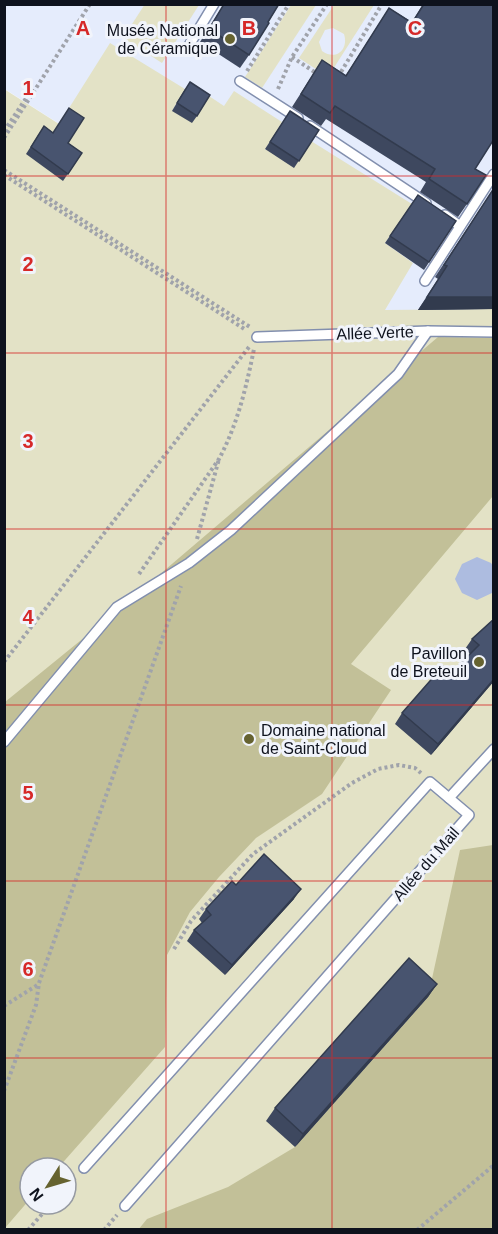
<svg xmlns="http://www.w3.org/2000/svg" width="498" height="1234" font-family="Helvetica,sans-serif">
	<rect width="100%" height="100%" fill="#f1f4fb"/>
	<!-- built -->
	<path fill="#e5ecfc" d="M 4,5 L 493,5 L 493,309 L 352,311 L 5,89 Z"/>
	<!-- green -->
	<g fill="#e3e2c6" fill-rule="evenodd">
		<path d="M 145,4 L 199,5 L 162,63 L 123,38 Z"/>
		<path d="M 291,5 L 316,5 L 262,88 L 245,77 Z"/>
		<path d="M 334,5 L 374,5 L 328,77 L 299,58 ZM 333,28 L 344,34 C 349,50 336,61 322,51 L 319,42 L 325,30 Z"/>
		<path d="M 110,43 L 185,89 L 172,111 L 209,96 L 224,106 L 234,91 L 282,122 L 265,150 L 311,141 L 412,204 L 385,243 L 413,263 L 385,310 L 493,309 L 493,1229 L 5,1229 L 4,89 L 59,124 ZM 30,1168 L 66,1168 L 66,1204 L 30,1204 Z"/>
	</g>
	<!-- forest -->
	<g fill="#c2c098">
		<path d="M 438,337 L 493,338 L 493,496 L 351,664 L 391,690 L 322,794 L 256,838 L 219,877 L 190,912 L 167,955 L 165,1047 L 58,1168 L 30,1168 L 30,1199 L 5,1228 L 5,702 L 118,610 Z"/>
		<path d="M 493,845 L 493,1229 L 138,1230 L 147,1219 L 228,1187 L 295,1147 L 428,997 L 460,850 Z"/>
	</g>
	<!-- water -->
	<path fill="#adbce0" d="M 477,557 L 491,563 L 494,568 L 492,593 L 477,600 L 462,593 L 455,579 L 462,564 Z"/>
	<g fill="none" stroke-linecap="round" stroke-linejoin="round">
		<defs>
			<g id="lane">
				<path d="M 188,47 L 214,4"/>
				<path d="M 240,81 L 298,118"/>
				<path d="M 310,126 L 426,203"/>
				<path d="M 445,215 L 460,226"/>
				<path d="M 425,281 L 494,174"/>
				<path d="M 257,337 L 428,331 L 494,332"/>
				<path d="M 4,742 L 117,607 L 189,563 L 231,530 L 398,374 L 428,331"/>
				<path d="M 449,798 L 494,749"/>
				<path d="M 84,1168 L 430,782 L 469,815 L 125,1206"/>
			</g>
		</defs>
		<!-- lane casing -->
		<use href="#lane" stroke="#828fae" stroke-width="12"/>
		<!-- path -->
		<g stroke="#a0a3ab" stroke-width="4" stroke-dasharray="3 3" stroke-linecap="butt">
			<path d="M 292,57 L 316,73"/>
			<path d="M 247,71 L 289,4"/>
			<path d="M 338,77 L 382,4"/>
			<path d="M 278,89 L 292,57 L 327,4"/>
			<path d="M 4,131 L 33,88"/>
			<path d="M 4,138 L 90,4"/>
			<path d="M 4,170 L 250,327"/>
			<path d="M 4,175 L 246,330"/>
			<path d="M 197,539 L 219,459"/>
			<path d="M 139,574 L 219,459 C 238,423 246,388 254,349"/>
			<path d="M 4,662 L 249,347"/>
			<path d="M 174,949 L 191,921 L 253,854 L 352,783 L 378,769 L 399,765 L 415,768 L 421,773"/>
			<path d="M 4,1006 L 39,984"/>
			<path d="M 4,1091 L 36,1005 L 39,983 L 181,586"/>
			<path d="M 66,1188 L 75,1178"/>
			<path d="M 28,1230 L 51,1204"/>
			<path d="M 104,1230 L 117,1215"/>
			<path d="M 417,1230 L 494,1165"/>
		</g>
		<!-- lane -->
		<use href="#lane" stroke="#fff" stroke-width="9"/>
	</g>
	<!-- wall -->
	<g fill="#3e485f">
		<path d="M 224,4 L 279,4 L 249,55 L 240,68 L 200,42 Z"/>
		<path d="M 423,4 L 494,4 L 475,169 L 467,204 L 458,217 L 420,192 L 426,182 L 326,119 L 321,126 L 292,107 L 322,60 L 346,75 L 389,8 L 412,22 Z"/>
		<path d="M 185,89 L 197,116 L 192,123 L 172,111 Z"/>
		<path d="M 290,111 L 319,130 L 294,168 L 265,149 Z"/>
		<path d="M 44,126 L 82,153 L 63,181 L 26,154 Z"/>
		<path d="M 494,188 L 494,309 L 418,310 L 438,279 L 435,277 Z"/>
		<path d="M 418,195 L 456,221 L 424,270 L 385,243 Z"/>
		<path d="M 494,619 L 494,681 L 431,755 L 395,724 L 402,713 L 451,673 L 470,654 L 465,649 L 472,639 Z"/>
		<path d="M 236,885 L 294,899 L 225,975 L 187,941 L 194,930 L 202,923 L 199,919 L 206,909 Z"/>
		<path d="M 437,984 L 428,997 L 295,1147 L 266,1121 L 275,1108 Z"/>
	</g>
	<!-- shaded-wall -->
	<g fill="#323b4e">
		<path d="M 427,297 L 494,297 L 494,309 L 418,310 Z"/>
		<path d="M 494,679 L 494,681 L 431,755 L 438,744 Z"/>
		<path d="M 301,889 L 294,899 L 225,975 L 232,965 Z"/>
		<path d="M 437,984 L 428,997 L 295,1147 L 303,1134 Z"/>
	</g>
	<!-- building -->
	<g fill="#48546f" stroke="#323b4e" stroke-width="1.5">
		<path d="M 224,4 L 279,4 L 268,22 L 269,23 L 249,55 L 209,29 Z"/>
		<path d="M 424,4 L 494,4 L 494,139 L 475,169 L 486,175 L 467,204 L 429,179 L 435,169 L 335,106 L 330,113 L 301,94 L 322,60 L 346,76 L 389,8 L 412,23 Z"/>
		<path d="M 190,82 L 210,95 L 197,116 L 177,103 Z"/>
		<path d="M 69,108 L 84,118 L 68,143 L 82,153 L 68,174 L 31,147 L 44,126 L 53,133 Z"/>
		<path d="M 290,111 L 319,130 L 299,161 L 270,142 Z"/>
		<path d="M 494,188 L 494,297 L 427,297 L 447,266 L 444,265 Z"/>
		<path d="M 418,195 L 456,221 L 429,262 L 390,236 Z"/>
		<path d="M 494,619 L 494,679 L 438,744 L 402,713 L 443,666 L 451,673 L 479,645 L 472,639 Z"/>
		<path d="M 264,854 L 301,889 L 232,965 L 194,930 L 211,915 L 206,909 L 232,881 L 236,885 Z"/>
		<path d="M 409,958 L 437,984 L 303,1134 L 275,1108 Z"/>
	</g>
	<!-- grid -->
	<path fill="none" stroke="#d62828" stroke-width="1.5" stroke-opacity="0.55" d="M 166,4 L 166,1230M 332,4 L 332,1230M 4,176 L 494,176M 4,353 L 494,353M 4,529 L 494,529M 4,705 L 494,705M 4,881 L 494,881M 4,1058 L 494,1058"/>
	<!-- markers -->
	<g fill="#666330" stroke="#f1f4fb" stroke-width="2">
		<circle cx="230" cy="39" r="6"/>
		<circle cx="479" cy="662" r="6"/>
		<circle cx="249" cy="739" r="6"/>
	</g>
	<g text-anchor="middle" dominant-baseline="central" stroke-width="6" stroke-linejoin="round" paint-order="stroke">
		<!-- poi labels -->
		<g font-size="16" fill="#0e121d" stroke="#f1f4fb" text-anchor="end">
			<text x="218" y="30">Musée National<tspan x="218" dy="18">de Céramique</tspan></text>
			<text x="467" y="653">Pavillon<tspan x="467" dy="18">de Breteuil</tspan></text>
			<text x="261" y="730" text-anchor="start">Domaine national<tspan x="261" dy="18">de Saint-Cloud</tspan></text>
		</g>
		<!-- street labels -->
		<g font-size="16" fill="#0e121d" stroke="#f1f4fb">
			<text transform="translate(375 333) rotate(-2)">Allée Verte</text>
			<text transform="translate(426 864) rotate(-49)">Allée du Mail</text>
		</g>
	</g>
	<g font-size="20" text-anchor="middle" font-weight="bold" fill="#d62828" stroke="#f1f4fb" stroke-width="6" stroke-linejoin="round" paint-order="stroke">
		<text x="83" y="35">A</text>
		<text x="249" y="35">B</text>
		<text x="415" y="35">C</text>
		<text x="28" y="95">1</text>
		<text x="28" y="271">2</text>
		<text x="28" y="448">3</text>
		<text x="28" y="624">4</text>
		<text x="28" y="800">5</text>
		<text x="28" y="976">6</text>
	</g>
	<!-- border -->
	<rect width="498" height="1234" fill="none" stroke="#0e121d" stroke-width="12"/>
	<!-- north arrow -->
	<g transform="translate(48 1186) rotate(233)"><circle r="28" fill="#f1f4fb" stroke="#969aa2" stroke-width="1.5"/>
	<path d="M0-4.5L10 22L0 15L-10 22Z" fill="#666330"/>
	<text y="-9" font-size="16" font-weight="bold" text-anchor="middle" fill="#0e121d">N</text>
	</g>
</svg>
